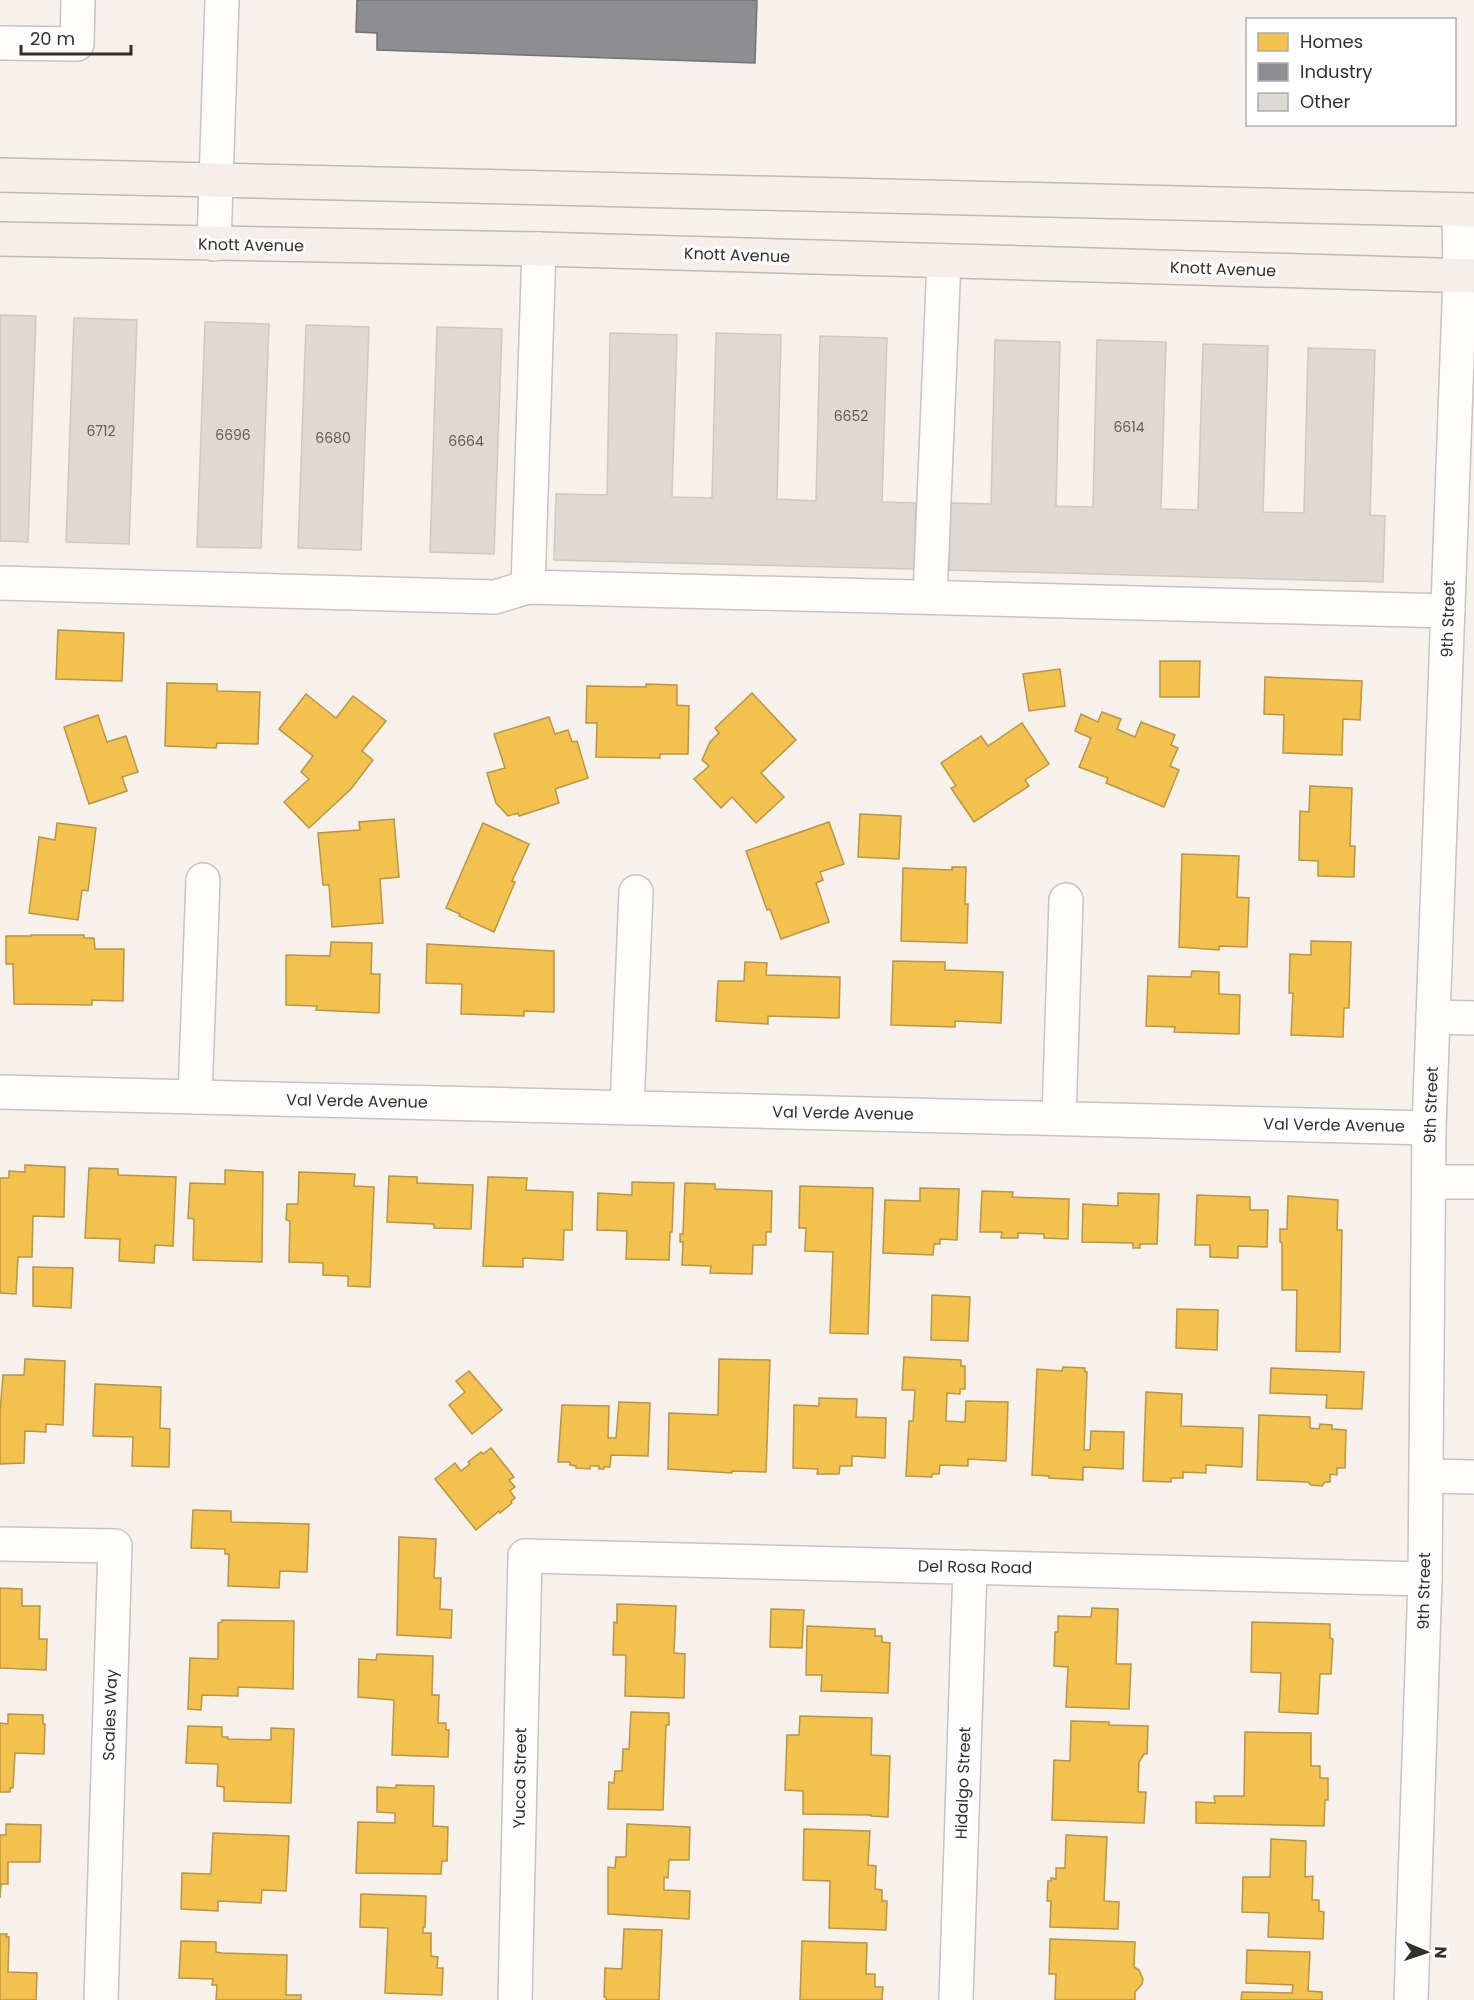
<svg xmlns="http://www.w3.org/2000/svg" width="1474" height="2000" font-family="Poppins,sans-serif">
	<rect width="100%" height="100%" fill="#f7f1eb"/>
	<!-- homes -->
	<g fill="#f2c14e" stroke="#b99544" stroke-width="1.5">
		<path d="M 58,630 L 124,633 L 122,681 L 56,679 Z"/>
		<path d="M 1160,661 L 1200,661 L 1199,697 L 1160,697 Z"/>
		<path d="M 1060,669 L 1065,706 L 1029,711 L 1023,674 Z"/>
		<path d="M 1265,677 L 1362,681 L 1360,720 L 1343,719 L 1342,755 L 1283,753 L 1284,715 L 1264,714 Z"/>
		<path d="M 167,683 L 217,684 L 217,691 L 260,692 L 258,744 L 217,743 L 216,748 L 165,746 Z"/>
		<path d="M 646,684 L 677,685 L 677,705 L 689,706 L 688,754 L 660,754 L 660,758 L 596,757 L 597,723 L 586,723 L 587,686 L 646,687 Z"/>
		<path d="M 752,693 L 796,740 L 761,773 L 784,797 L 756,823 L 732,797 L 721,808 L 694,779 L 709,766 L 702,760 L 710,742 L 719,733 L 715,728 Z"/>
		<path d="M 306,694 L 336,718 L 353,696 L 386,721 L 362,751 L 373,760 L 351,789 L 309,828 L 284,802 L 309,779 L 301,772 L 313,756 L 279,729 Z"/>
		<path d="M 1102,712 L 1121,719 L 1117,729 L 1135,737 L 1141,722 L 1175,735 L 1171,745 L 1178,748 L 1170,766 L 1179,770 L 1164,807 L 1106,783 L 1108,778 L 1079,767 L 1091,738 L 1075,731 L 1081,714 L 1098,722 Z"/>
		<path d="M 98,715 L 107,742 L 126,736 L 138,772 L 122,777 L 127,791 L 89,804 L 64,727 Z"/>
		<path d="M 549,717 L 555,734 L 568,730 L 572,742 L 577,741 L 588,778 L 555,789 L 559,803 L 519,816 L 518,813 L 508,816 L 496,803 L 487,773 L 505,768 L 494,734 Z"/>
		<path d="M 1022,723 L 1049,764 L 1025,780 L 1029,786 L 974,822 L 951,788 L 956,786 L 941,763 L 981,736 L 988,746 Z"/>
		<path d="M 1310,786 L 1352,788 L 1350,846 L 1355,846 L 1354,877 L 1318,876 L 1318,861 L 1299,860 L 1300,811 L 1309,812 Z"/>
		<path d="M 860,814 L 901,816 L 899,859 L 858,857 Z"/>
		<path d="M 394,819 L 399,877 L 380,879 L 383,923 L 332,927 L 329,885 L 323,885 L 318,833 L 360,830 L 359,822 Z"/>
		<path d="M 829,822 L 844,864 L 820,872 L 823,880 L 816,883 L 829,922 L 781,939 L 770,909 L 767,910 L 746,851 Z"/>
		<path d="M 57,823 L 96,828 L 88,891 L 82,890 L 78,920 L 29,913 L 39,837 L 55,840 Z"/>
		<path d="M 483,823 L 529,844 L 512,881 L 515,882 L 494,932 L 459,916 L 460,914 L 446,908 Z"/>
		<path d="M 1182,854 L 1239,856 L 1237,897 L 1249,898 L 1247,947 L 1219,946 L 1219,950 L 1179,947 Z"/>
		<path d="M 952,867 L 966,867 L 965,904 L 968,904 L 967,943 L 901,941 L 903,868 L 952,870 Z"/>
		<path d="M 31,935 L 84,935 L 84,938 L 94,938 L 95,949 L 124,949 L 123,1001 L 92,1000 L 92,1005 L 14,1004 L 13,964 L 6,964 L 6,936 L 31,936 Z"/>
		<path d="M 1311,941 L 1351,942 L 1349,1008 L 1344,1008 L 1343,1037 L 1291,1035 L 1293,993 L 1289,993 L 1290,954 L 1311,955 Z"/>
		<path d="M 331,942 L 372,943 L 371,974 L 380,974 L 379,1013 L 316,1010 L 317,1006 L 286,1005 L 286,955 L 330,956 Z"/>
		<path d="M 427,944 L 554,951 L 554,1012 L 524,1011 L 524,1016 L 461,1014 L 462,984 L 426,983 Z"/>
		<path d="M 893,961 L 945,962 L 945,970 L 1003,972 L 1001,1023 L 955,1021 L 955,1027 L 891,1025 Z"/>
		<path d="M 745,962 L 767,963 L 766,975 L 840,977 L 839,1018 L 768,1016 L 768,1024 L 716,1021 L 718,981 L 744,981 Z"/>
		<path d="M 1192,971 L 1219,972 L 1219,994 L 1240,995 L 1239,1034 L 1174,1032 L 1175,1027 L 1146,1026 L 1148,976 L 1191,977 Z"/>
		<path d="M 25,1165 L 65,1167 L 64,1217 L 33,1216 L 32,1257 L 18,1257 L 16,1294 L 0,1293 L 0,1178 L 9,1178 L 9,1171 L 25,1172 Z"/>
		<path d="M 89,1168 L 118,1169 L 118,1175 L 176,1177 L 173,1246 L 155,1245 L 154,1263 L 119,1261 L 120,1239 L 85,1238 Z"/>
		<path d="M 225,1170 L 263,1172 L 262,1262 L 193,1260 L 194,1219 L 188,1218 L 190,1183 L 225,1184 Z"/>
		<path d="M 299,1172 L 355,1174 L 354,1186 L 374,1187 L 370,1287 L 348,1286 L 348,1276 L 323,1275 L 323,1263 L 289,1262 L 290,1221 L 286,1220 L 287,1204 L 298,1204 Z"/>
		<path d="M 389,1176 L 417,1177 L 417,1183 L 473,1185 L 471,1229 L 434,1228 L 434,1224 L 387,1222 Z"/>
		<path d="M 488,1177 L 527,1178 L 526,1190 L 573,1192 L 572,1230 L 564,1230 L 563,1260 L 523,1258 L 523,1267 L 483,1266 Z"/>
		<path d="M 632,1182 L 674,1183 L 672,1232 L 670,1232 L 669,1260 L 626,1259 L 627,1231 L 597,1230 L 598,1193 L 632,1195 Z"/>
		<path d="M 685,1183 L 715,1184 L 715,1189 L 772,1191 L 771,1232 L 766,1232 L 766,1245 L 753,1245 L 752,1274 L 710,1273 L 711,1266 L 682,1265 L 683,1242 L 680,1242 L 680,1234 L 683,1234 Z"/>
		<path d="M 800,1186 L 873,1188 L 868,1334 L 830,1333 L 833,1252 L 805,1251 L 806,1228 L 799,1228 Z"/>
		<path d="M 920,1188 L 959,1189 L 957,1240 L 940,1239 L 940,1244 L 934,1244 L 933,1255 L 883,1253 L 885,1200 L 920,1201 Z"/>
		<path d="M 982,1191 L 1013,1192 L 1012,1197 L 1069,1199 L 1068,1239 L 1044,1238 L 1044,1234 L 1018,1233 L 1018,1238 L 1001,1238 L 1002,1232 L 980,1232 Z"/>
		<path d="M 1118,1193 L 1159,1194 L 1157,1244 L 1140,1244 L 1140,1248 L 1133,1248 L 1133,1243 L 1082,1242 L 1083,1204 L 1118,1206 Z"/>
		<path d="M 1197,1195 L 1250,1197 L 1250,1210 L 1268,1210 L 1267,1247 L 1238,1246 L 1238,1258 L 1210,1257 L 1210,1245 L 1195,1245 Z"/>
		<path d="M 1288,1196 L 1338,1200 L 1337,1230 L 1342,1230 L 1340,1352 L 1296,1351 L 1297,1290 L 1282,1290 L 1282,1243 L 1280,1242 L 1280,1229 L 1287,1229 Z"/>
		<path d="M 33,1267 L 73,1268 L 71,1308 L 33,1306 Z"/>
		<path d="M 932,1295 L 970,1297 L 968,1341 L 931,1340 Z"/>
		<path d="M 1177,1309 L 1218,1310 L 1217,1350 L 1176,1348 Z"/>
		<path d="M 904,1357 L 961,1360 L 961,1366 L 965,1366 L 965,1389 L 960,1389 L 960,1394 L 947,1393 L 946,1421 L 965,1422 L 966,1401 L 1008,1402 L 1006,1461 L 968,1459 L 968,1466 L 940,1465 L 939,1474 L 932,1474 L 932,1477 L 906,1476 L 909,1421 L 913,1421 L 915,1390 L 902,1390 Z"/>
		<path d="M 25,1359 L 65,1361 L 63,1425 L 46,1424 L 46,1432 L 25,1431 L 24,1463 L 0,1464 L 0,1412 L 3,1375 L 24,1375 Z"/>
		<path d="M 719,1359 L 770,1360 L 766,1472 L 732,1471 L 732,1473 L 668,1469 L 669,1413 L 718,1415 Z"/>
		<path d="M 1063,1367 L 1085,1368 L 1085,1372 L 1087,1372 L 1084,1450 L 1090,1450 L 1091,1431 L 1124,1432 L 1123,1469 L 1083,1467 L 1083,1480 L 1049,1478 L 1049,1476 L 1032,1475 L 1037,1369 L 1062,1371 Z"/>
		<path d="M 1271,1368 L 1364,1372 L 1362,1409 L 1326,1408 L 1327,1395 L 1270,1393 Z"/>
		<path d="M 469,1371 L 502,1410 L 472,1434 L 449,1405 L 465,1392 L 456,1381 Z"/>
		<path d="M 95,1384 L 161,1387 L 160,1428 L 170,1429 L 169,1467 L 132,1466 L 133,1437 L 93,1436 Z"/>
		<path d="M 1146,1392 L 1182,1394 L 1181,1426 L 1243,1428 L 1242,1467 L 1206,1465 L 1206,1473 L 1183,1472 L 1183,1478 L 1171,1478 L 1171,1482 L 1143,1481 Z"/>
		<path d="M 819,1398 L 857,1399 L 856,1417 L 886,1418 L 885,1458 L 852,1456 L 852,1466 L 840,1466 L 839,1474 L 817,1474 L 818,1469 L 793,1468 L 794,1405 L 819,1406 Z"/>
		<path d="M 619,1402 L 650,1403 L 648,1456 L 611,1455 L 610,1467 L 604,1467 L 604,1469 L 599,1469 L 599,1466 L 590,1466 L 590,1469 L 576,1468 L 576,1466 L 570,1465 L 570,1462 L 558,1462 L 562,1405 L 609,1406 L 608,1438 L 616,1438 Z"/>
		<path d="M 1259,1415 L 1310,1417 L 1310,1428 L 1319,1429 L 1320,1424 L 1332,1425 L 1332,1429 L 1346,1430 L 1345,1468 L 1337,1468 L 1337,1475 L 1330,1474 L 1330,1482 L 1325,1482 L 1322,1486 L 1311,1485 L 1308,1482 L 1257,1480 Z"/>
		<path d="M 491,1448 L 514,1477 L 509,1480 L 515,1487 L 510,1491 L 515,1498 L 511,1501 L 512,1503 L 500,1513 L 499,1511 L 476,1530 L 435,1479 L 455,1463 L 461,1471 L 470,1464 L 468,1462 L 481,1452 L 483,1454 Z"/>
		<path d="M 193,1510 L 231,1511 L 231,1522 L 309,1524 L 307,1572 L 280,1571 L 279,1588 L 228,1586 L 229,1554 L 225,1554 L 225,1549 L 191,1548 Z"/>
		<path d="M 399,1537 L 436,1539 L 434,1578 L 441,1578 L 440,1609 L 452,1610 L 451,1638 L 397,1635 Z"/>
		<path d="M 0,1588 L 22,1589 L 22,1606 L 40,1606 L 39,1639 L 47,1639 L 46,1670 L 0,1668 Z"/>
		<path d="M 617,1604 L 676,1606 L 674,1653 L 685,1654 L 684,1698 L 625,1696 L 626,1655 L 613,1655 L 614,1622 L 617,1623 Z"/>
		<path d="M 1092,1608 L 1118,1609 L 1116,1664 L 1131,1664 L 1129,1709 L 1066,1707 L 1068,1667 L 1054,1666 L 1055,1632 L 1058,1632 L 1058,1616 L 1091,1617 Z"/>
		<path d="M 771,1609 L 804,1610 L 802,1648 L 770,1647 Z"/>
		<path d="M 222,1620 L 294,1621 L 293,1689 L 238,1687 L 238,1696 L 202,1695 L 201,1710 L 188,1709 L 190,1658 L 218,1659 L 218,1623 L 222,1622 Z"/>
		<path d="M 1252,1622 L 1330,1624 L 1330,1638 L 1333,1639 L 1331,1674 L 1320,1674 L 1318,1714 L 1279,1712 L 1281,1673 L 1251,1672 Z"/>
		<path d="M 807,1626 L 875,1629 L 875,1636 L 882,1636 L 882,1642 L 890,1643 L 888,1693 L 821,1691 L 822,1675 L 806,1675 Z"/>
		<path d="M 377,1654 L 433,1656 L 432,1695 L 439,1695 L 438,1723 L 446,1723 L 446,1730 L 449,1730 L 448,1757 L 392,1755 L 394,1700 L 358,1697 L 359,1659 L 376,1660 Z"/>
		<path d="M 631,1712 L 669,1713 L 669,1725 L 666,1725 L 663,1810 L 608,1809 L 609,1782 L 614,1783 L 615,1771 L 622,1771 L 623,1749 L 629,1749 Z"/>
		<path d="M 8,1714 L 43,1715 L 43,1724 L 45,1724 L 44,1754 L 15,1753 L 13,1788 L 10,1788 L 10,1792 L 0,1792 L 0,1723 L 8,1724 Z"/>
		<path d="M 800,1716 L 872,1718 L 871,1755 L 890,1756 L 888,1817 L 871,1816 L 871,1815 L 803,1814 L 803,1791 L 785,1790 L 787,1735 L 799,1735 Z"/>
		<path d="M 1071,1721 L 1109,1722 L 1109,1725 L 1148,1726 L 1147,1754 L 1144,1754 L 1139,1762 L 1138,1792 L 1146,1792 L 1144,1823 L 1052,1820 L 1054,1760 L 1070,1761 Z"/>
		<path d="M 188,1726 L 222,1727 L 222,1737 L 228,1737 L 228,1739 L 271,1740 L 271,1728 L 294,1729 L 291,1803 L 224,1801 L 224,1787 L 217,1786 L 218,1764 L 186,1763 Z"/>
		<path d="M 1245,1732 L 1311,1733 L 1311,1766 L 1320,1766 L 1320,1778 L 1328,1778 L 1328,1800 L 1325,1800 L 1324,1826 L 1196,1823 L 1196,1802 L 1215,1803 L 1214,1796 L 1244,1796 Z"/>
		<path d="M 396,1785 L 434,1786 L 433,1826 L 448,1827 L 447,1861 L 442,1861 L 441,1874 L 356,1873 L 358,1822 L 395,1823 L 395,1813 L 377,1812 L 377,1787 L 396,1788 Z"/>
		<path d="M 6,1824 L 41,1825 L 40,1862 L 8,1862 L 8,1884 L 1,1884 L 0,1898 L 0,1835 L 6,1835 Z"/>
		<path d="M 627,1824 L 690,1827 L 689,1860 L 669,1860 L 668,1878 L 664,1877 L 664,1890 L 690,1891 L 689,1919 L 608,1914 L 608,1867 L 615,1868 L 616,1857 L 626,1857 Z"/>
		<path d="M 804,1829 L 870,1831 L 868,1865 L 876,1866 L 875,1889 L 882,1890 L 882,1901 L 887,1901 L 886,1930 L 829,1928 L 830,1881 L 803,1880 Z"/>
		<path d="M 213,1833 L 289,1836 L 286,1891 L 262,1890 L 261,1903 L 218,1901 L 218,1911 L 181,1909 L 182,1873 L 211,1874 Z"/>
		<path d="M 1066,1835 L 1107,1837 L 1104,1901 L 1119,1902 L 1118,1929 L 1050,1927 L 1051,1901 L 1047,1901 L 1048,1881 L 1051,1881 L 1051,1878 L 1056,1879 L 1056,1868 L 1065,1868 Z"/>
		<path d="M 1271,1839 L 1306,1841 L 1305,1877 L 1313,1876 L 1312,1900 L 1319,1900 L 1319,1911 L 1324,1912 L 1323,1939 L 1268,1937 L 1269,1913 L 1242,1912 L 1243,1877 L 1270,1877 Z"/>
		<path d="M 361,1894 L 426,1896 L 425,1927 L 423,1927 L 423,1933 L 431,1933 L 431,1956 L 438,1957 L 437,1968 L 443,1968 L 442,1995 L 385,1993 L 388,1928 L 360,1927 Z"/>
		<path d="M 624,1929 L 662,1930 L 659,2000 L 606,2000 L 606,1997 L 604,1997 L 605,1968 L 622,1969 Z"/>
		<path d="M 0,1934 L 7,1934 L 6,1937 L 9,1937 L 8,1972 L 37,1973 L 36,2000 L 0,2000 Z"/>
		<path d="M 1050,1939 L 1135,1942 L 1134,1967 L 1139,1970 L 1143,1979 L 1142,1984 L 1135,1992 L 1135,2000 L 1055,2000 L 1056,1974 L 1049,1974 Z"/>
		<path d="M 181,1941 L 216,1942 L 216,1952 L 222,1953 L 287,1955 L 286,1995 L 301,1995 L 301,2000 L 216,2000 L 217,1985 L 212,1985 L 213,1979 L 179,1978 Z"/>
		<path d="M 802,1941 L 867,1943 L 866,1974 L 875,1974 L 875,1987 L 883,1987 L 882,2000 L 800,2000 Z"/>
		<path d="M 1247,1950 L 1310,1952 L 1308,1991 L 1322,1992 L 1322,2000 L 1241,2000 L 1242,1992 L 1292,1993 L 1293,1985 L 1246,1983 Z"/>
	</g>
	<!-- industry -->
	<path fill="#8d8d92" stroke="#727173" stroke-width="1.5" d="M 357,0 L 757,0 L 755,63 L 377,50 L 377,33 L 356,32 Z"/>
	<!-- building -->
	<g fill="#ded9d5" stroke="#cdc8c4" stroke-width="1.5">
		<path d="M 0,315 L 36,316 L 28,542 L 0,541 Z"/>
		<path d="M 74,318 L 137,320 L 129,544 L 66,542 Z"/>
		<path d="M 205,322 L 269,324 L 261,548 L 197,547 Z"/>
		<path d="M 306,325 L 369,327 L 361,550 L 298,548 Z"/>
		<path d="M 437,327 L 502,329 L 494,554 L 430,552 Z"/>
		<path d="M 610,333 L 677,335 L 672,497 L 712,498 L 716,333 L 781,335 L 777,499 L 816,501 L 820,336 L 887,338 L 882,502 L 916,503 L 914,569 L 554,560 L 556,494 L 607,495 Z"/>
		<path d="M 995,340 L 1060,342 L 1056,506 L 1093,507 L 1097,340 L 1166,342 L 1161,509 L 1198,510 L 1203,344 L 1268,346 L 1263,512 L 1304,513 L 1308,348 L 1375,350 L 1370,515 L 1385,516 L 1383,582 L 949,570 L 951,503 L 991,504 Z"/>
	</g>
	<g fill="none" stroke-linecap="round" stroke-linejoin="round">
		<defs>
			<g id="minor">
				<path d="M 0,43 L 77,44 L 78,0"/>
				<path d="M 214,244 L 222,0"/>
				<path d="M 0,583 L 495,597 L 528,587 L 1448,611"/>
				<path d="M 528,587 L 539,249"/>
				<path d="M 930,597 L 944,261"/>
				<path d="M 1433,1017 L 1474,1018"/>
				<path d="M 0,1092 L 1429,1128"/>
				<path d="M 195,1097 L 203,880"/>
				<path d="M 627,1108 L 636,892"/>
				<path d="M 1059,1118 L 1066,900"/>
				<path d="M 1429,1182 L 1474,1182"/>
				<path d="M 1426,1476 L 1474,1477"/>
				<path d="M 0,1544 L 115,1546 L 101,2000"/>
				<path d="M 515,2000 L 525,1556 L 1425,1579"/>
				<path d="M 956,2000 L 970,1567"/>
				<path d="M 1411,2000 L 1425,1579 L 1429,1128 L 1460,276 L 1459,210"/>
			</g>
			<g id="major">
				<path d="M 0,175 L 1474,210"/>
				<path d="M 0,239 L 539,249 L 1474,276"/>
			</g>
		</defs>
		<!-- minor casing -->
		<use href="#minor" stroke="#c7c3be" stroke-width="36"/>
		<!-- major casing -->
		<use href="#major" stroke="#c4b6b1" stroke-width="36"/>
		<!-- minor -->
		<use href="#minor" stroke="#fefdfc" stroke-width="33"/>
		<!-- major -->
		<use href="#major" stroke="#f5eeeb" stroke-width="33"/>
	</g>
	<g text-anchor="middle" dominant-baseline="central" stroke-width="6" stroke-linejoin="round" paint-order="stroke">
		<!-- number labels -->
		<g font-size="14" fill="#605b57">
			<text x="851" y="416">6652</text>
			<text x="1129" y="427">6614</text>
			<text x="101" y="431">6712</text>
			<text x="233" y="435">6696</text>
			<text x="333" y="438">6680</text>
			<text x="466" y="441">6664</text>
		</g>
		<!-- street labels -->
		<g font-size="16" fill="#342f2b" stroke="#fff">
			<text transform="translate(251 245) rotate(1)">Knott Avenue</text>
			<text transform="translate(737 255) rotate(2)">Knott Avenue</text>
			<text transform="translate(1223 269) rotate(2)">Knott Avenue</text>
			<text transform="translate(1448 619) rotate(-88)">9th Street</text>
			<text transform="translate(357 1101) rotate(1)">Val Verde Avenue</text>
			<text transform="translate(1431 1105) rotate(-88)">9th Street</text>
			<text transform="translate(843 1113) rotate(1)">Val Verde Avenue</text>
			<text transform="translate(1334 1125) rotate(1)">Val Verde Avenue</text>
			<text transform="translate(975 1567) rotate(1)">Del Rosa Road</text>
			<text transform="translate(1424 1591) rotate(-89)">9th Street</text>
			<text transform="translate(110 1715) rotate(-88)">Scales Way</text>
			<text transform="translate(520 1778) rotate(-89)">Yucca Street</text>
			<text transform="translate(963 1783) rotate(-88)">Hidalgo Street</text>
		</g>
	</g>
	<!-- legend -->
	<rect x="1246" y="18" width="210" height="108" fill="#ffffff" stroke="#aeacaa" stroke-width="1.5"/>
	<rect x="1258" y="33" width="30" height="18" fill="#f2c14e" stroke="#aeacaa" stroke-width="1.5"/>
	<text x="1300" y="48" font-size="18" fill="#342f2b">Homes</text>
	<rect x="1258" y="63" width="30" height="18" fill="#8d8d92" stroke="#aeacaa" stroke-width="1.5"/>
	<text x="1300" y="78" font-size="18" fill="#342f2b">Industry</text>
	<rect x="1258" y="93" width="30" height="18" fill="#ded9d5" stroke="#aeacaa" stroke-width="1.5"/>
	<text x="1300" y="108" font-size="18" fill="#342f2b">Other</text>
	<!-- north arrow -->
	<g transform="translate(1426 1952) rotate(92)" stroke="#ffffff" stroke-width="4.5" paint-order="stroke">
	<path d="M0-4.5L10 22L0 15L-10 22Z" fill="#342f2b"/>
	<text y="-9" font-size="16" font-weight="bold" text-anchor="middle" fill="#342f2b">N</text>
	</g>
	<!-- scale -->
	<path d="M21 45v9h110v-9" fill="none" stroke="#342f2b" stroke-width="3"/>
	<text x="30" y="45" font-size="18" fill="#342f2b" stroke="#ffffff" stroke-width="4.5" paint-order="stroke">20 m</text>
</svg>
